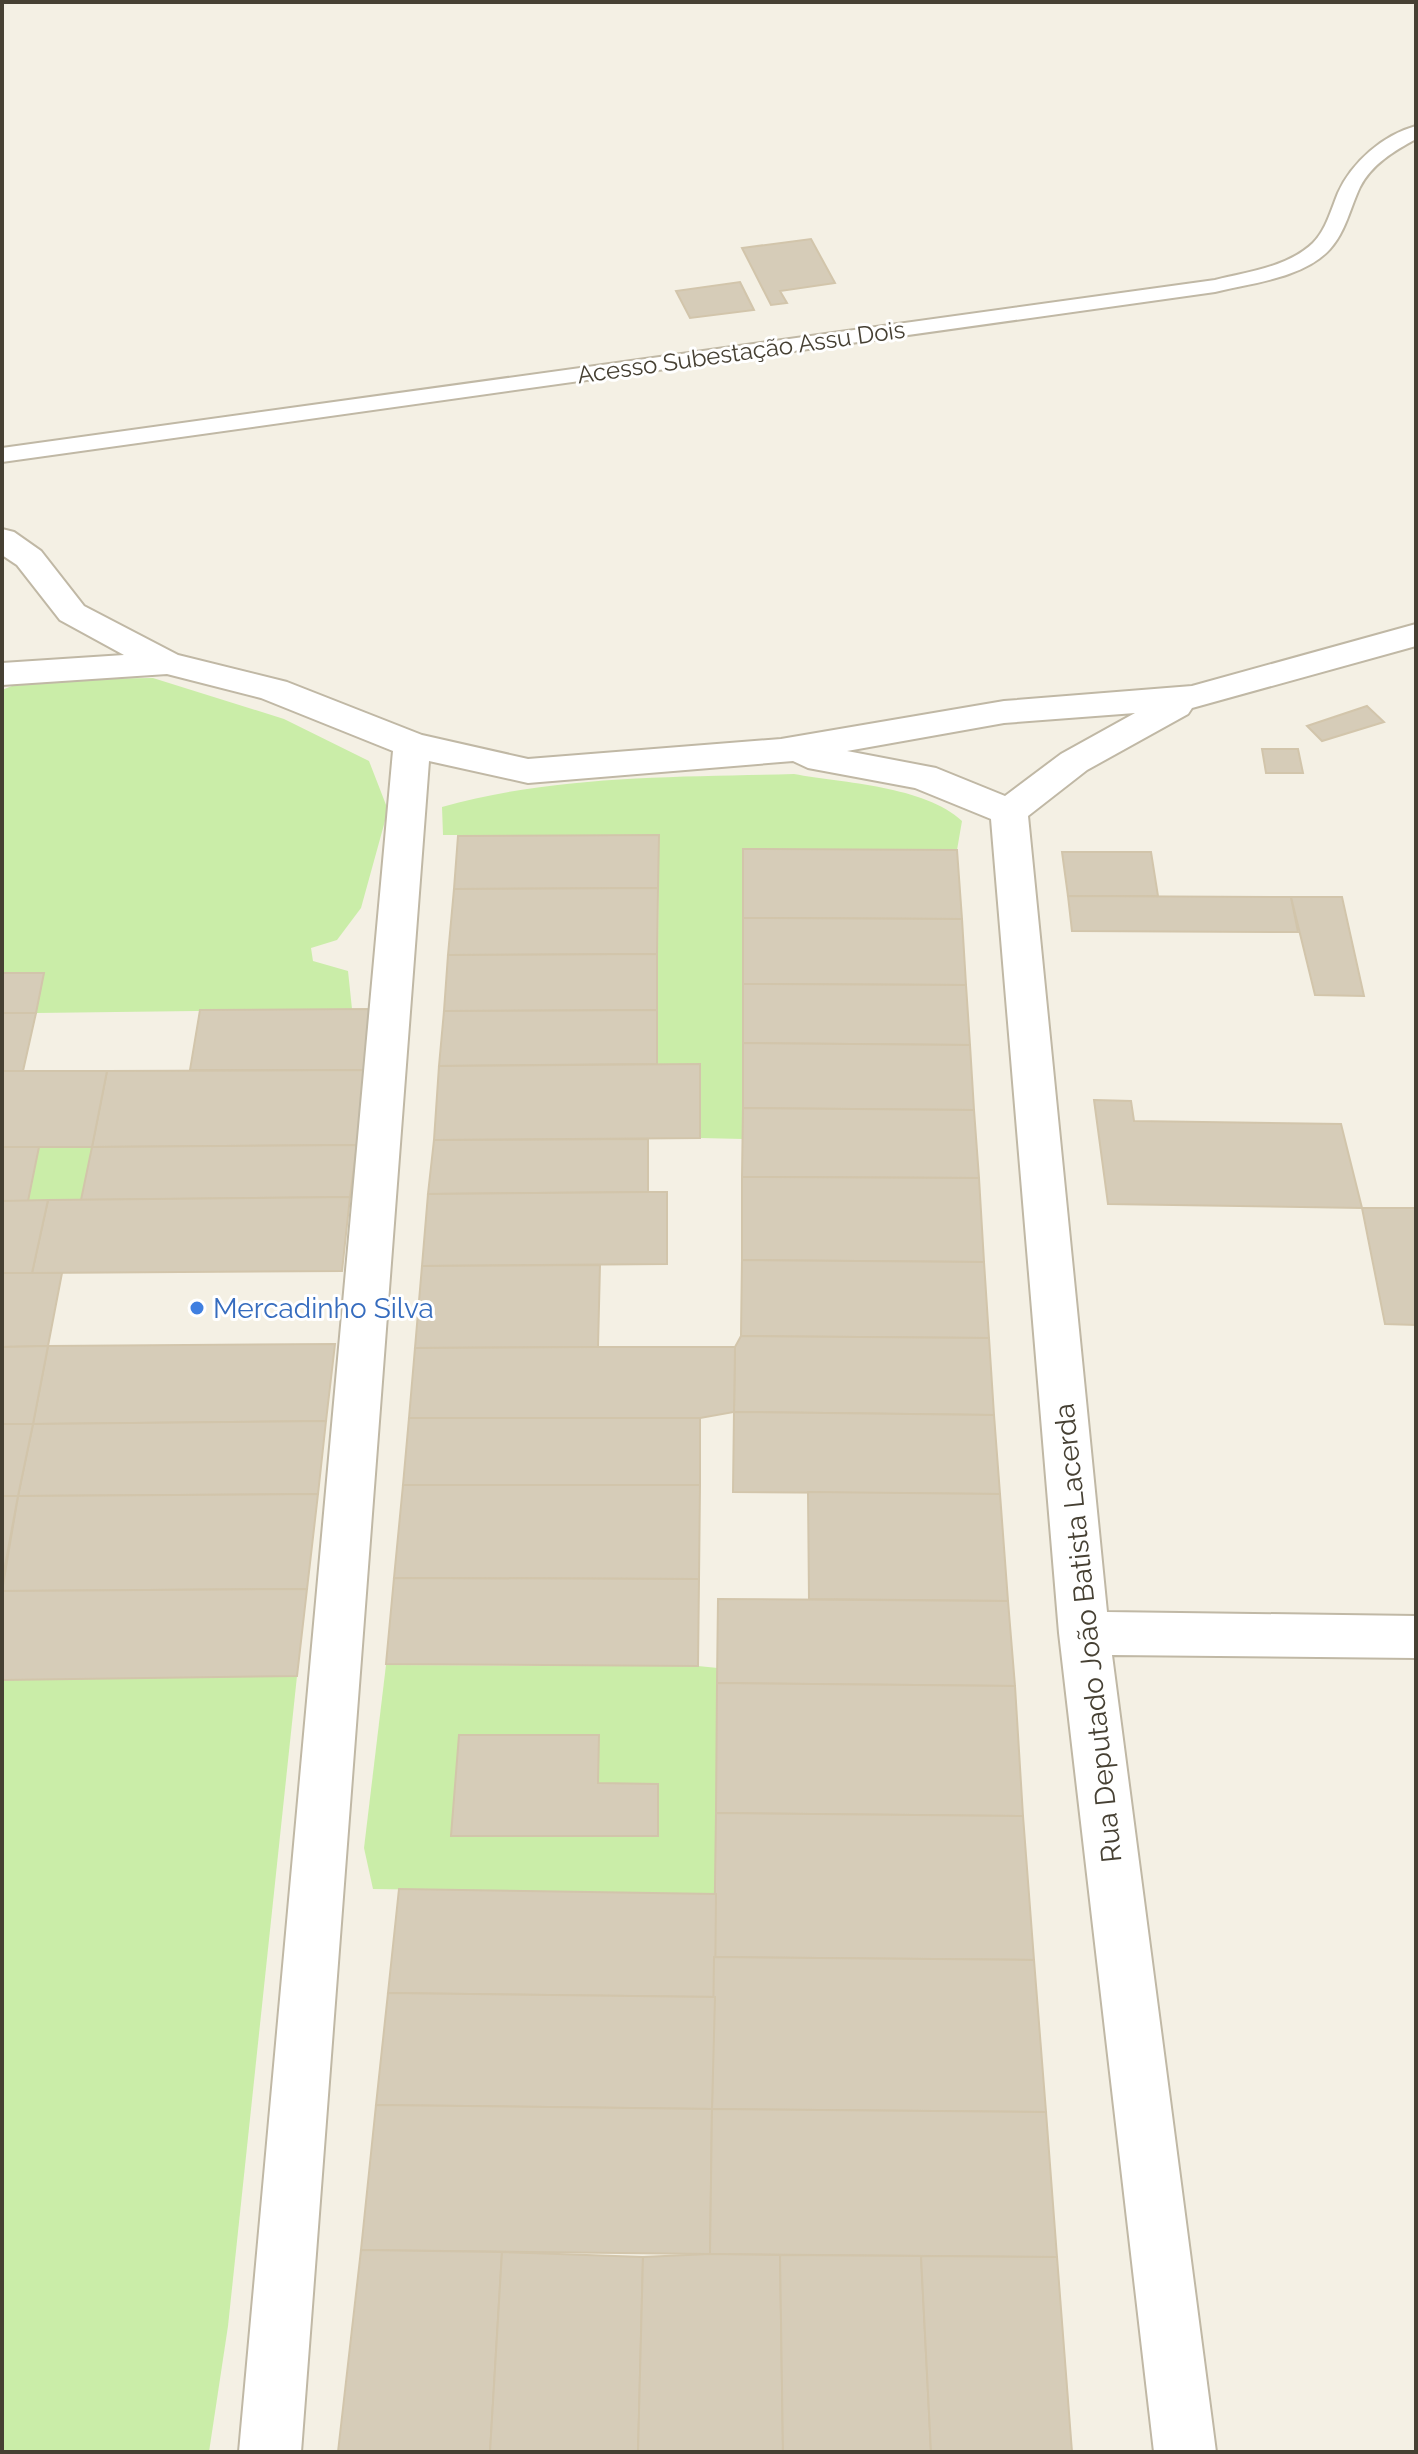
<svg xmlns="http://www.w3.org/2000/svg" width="1418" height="2454" font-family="Raleway,sans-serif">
	<rect width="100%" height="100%" fill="#f4f0e4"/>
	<!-- green -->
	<g fill="#caeda8">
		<path d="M 153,678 L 284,719 L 369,761 L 388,810 L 361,908 L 337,940 L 311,948 L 313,961 L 348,971 L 352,1009 L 36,1013 L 44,973 L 2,973 L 2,690 L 12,686 L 83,679 Z"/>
		<path d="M 794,774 C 843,783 925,786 962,821 L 957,850 L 743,849 L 743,1139 L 700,1138 L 700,1064 L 657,1064 L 659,835 L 443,835 L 442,807 C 555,775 678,777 794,774 Z"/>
		<path d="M 39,1147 L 92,1147 L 81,1200 L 28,1201 Z"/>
		<path d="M 386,1665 L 698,1666 L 718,1668 L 716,1894 L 373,1889 L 364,1848 Z"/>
		<path d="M 297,1676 L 228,2326 L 209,2452 L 2,2452 L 2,1680 Z"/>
	</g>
	<!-- building -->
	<g fill="#d6ccb8" stroke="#d2c5ab" stroke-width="2">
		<path d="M 811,239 L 835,283 L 780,291 L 787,303 L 771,305 L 742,248 Z"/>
		<path d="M 740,282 L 754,310 L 690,318 L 676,291 Z"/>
		<path d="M 1367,706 L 1384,722 L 1322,741 L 1307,726 Z"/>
		<path d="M 1262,749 L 1298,749 L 1303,773 L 1266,773 Z"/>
		<path d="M 659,835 L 658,888 L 454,889 L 458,836 Z"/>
		<path d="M 743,849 L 957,850 L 962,919 L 743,918 Z"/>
		<path d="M 1062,852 L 1151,852 L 1158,896 L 1068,896 Z"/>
		<path d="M 658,888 L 657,954 L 448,955 L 454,889 Z"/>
		<path d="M 1068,896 L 1291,897 L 1298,932 L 1072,931 Z"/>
		<path d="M 1291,897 L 1342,897 L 1364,996 L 1315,995 Z"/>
		<path d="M 743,918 L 962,919 L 966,985 L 743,984 Z"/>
		<path d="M 657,954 L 657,1010 L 444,1011 L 448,955 Z"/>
		<path d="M 2,973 L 44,973 L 36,1013 L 2,1013 Z"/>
		<path d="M 743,984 L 966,985 L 970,1045 L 743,1043 Z"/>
		<path d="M 372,1009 L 364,1070 L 190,1070 L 200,1010 Z"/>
		<path d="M 657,1010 L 657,1064 L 439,1066 L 444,1011 Z"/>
		<path d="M 2,1013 L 36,1013 L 23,1071 L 2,1071 Z"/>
		<path d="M 743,1043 L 970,1045 L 974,1110 L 743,1108 Z"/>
		<path d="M 700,1064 L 700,1138 L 434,1140 L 439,1066 Z"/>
		<path d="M 364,1070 L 357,1145 L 92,1147 L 107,1071 Z"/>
		<path d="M 2,1071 L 107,1071 L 92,1147 L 2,1147 Z"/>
		<path d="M 1094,1100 L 1131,1101 L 1134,1121 L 1341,1124 L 1362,1208 L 1108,1204 Z"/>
		<path d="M 743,1108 L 974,1110 L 979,1178 L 742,1177 Z"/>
		<path d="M 648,1139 L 648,1192 L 428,1194 L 434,1140 Z"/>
		<path d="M 357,1145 L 350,1197 L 81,1200 L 92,1147 Z"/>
		<path d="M 2,1147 L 39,1147 L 28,1201 L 2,1201 Z"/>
		<path d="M 742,1177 L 979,1178 L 984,1262 L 742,1260 Z"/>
		<path d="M 648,1192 L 667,1192 L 667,1264 L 422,1266 L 428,1194 Z"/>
		<path d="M 350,1197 L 342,1271 L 32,1273 L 48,1200 Z"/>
		<path d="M 48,1200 L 32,1273 L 2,1273 L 2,1201 Z"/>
		<path d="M 1362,1208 L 1416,1208 L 1416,1325 L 1385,1324 Z"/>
		<path d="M 742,1260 L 984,1262 L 989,1338 L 741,1336 Z"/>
		<path d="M 600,1265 L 598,1347 L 415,1348 L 422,1266 Z"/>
		<path d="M 2,1273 L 62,1273 L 48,1346 L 2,1347 Z"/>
		<path d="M 741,1336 L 989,1338 L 994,1415 L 734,1412 L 735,1347 Z"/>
		<path d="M 335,1344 L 326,1421 L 33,1424 L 48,1346 Z"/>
		<path d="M 48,1346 L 33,1424 L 2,1424 L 2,1347 Z"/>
		<path d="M 598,1347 L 735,1347 L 734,1412 L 700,1418 L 409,1418 L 415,1348 Z"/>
		<path d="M 734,1412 L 994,1415 L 1000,1494 L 733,1492 Z"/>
		<path d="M 409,1418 L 700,1418 L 700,1485 L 403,1485 Z"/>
		<path d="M 326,1421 L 318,1494 L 18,1496 L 33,1424 Z"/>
		<path d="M 2,1424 L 33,1424 L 18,1496 L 2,1496 Z"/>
		<path d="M 403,1485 L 700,1485 L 699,1579 L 394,1578 Z"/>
		<path d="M 808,1492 L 1000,1494 L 1008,1601 L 809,1599 Z"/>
		<path d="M 318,1494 L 307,1589 L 2,1591 L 18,1496 Z"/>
		<path d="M 2,1496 L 18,1496 L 2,1582 Z"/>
		<path d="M 394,1578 L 699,1579 L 698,1666 L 386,1664 Z"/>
		<path d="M 307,1589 L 297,1676 L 2,1680 L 2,1591 Z"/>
		<path d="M 718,1599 L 1008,1601 L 1015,1686 L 717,1683 Z"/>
		<path d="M 717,1683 L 1015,1686 L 1023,1816 L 716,1813 Z"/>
		<path d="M 459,1735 L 599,1735 L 598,1783 L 658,1784 L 658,1836 L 451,1836 Z"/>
		<path d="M 716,1813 L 1023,1816 L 1034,1960 L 714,1957 Z"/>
		<path d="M 399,1889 L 716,1894 L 715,1997 L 388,1993 Z"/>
		<path d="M 714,1957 L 1034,1960 L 1046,2112 L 712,2109 Z"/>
		<path d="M 388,1993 L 715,1997 L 712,2109 L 376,2105 Z"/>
		<path d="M 376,2105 L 712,2109 L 710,2254 L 361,2250 Z"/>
		<path d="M 712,2109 L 1046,2112 L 1057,2257 L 710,2254 Z"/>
		<path d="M 361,2250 L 502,2252 L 490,2452 L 338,2452 Z"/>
		<path d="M 502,2252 L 643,2257 L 638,2452 L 490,2452 Z"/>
		<path d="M 710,2254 L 780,2255 L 783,2452 L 638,2452 L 643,2257 Z"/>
		<path d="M 780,2255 L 921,2256 L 931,2452 L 783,2452 Z"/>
		<path d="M 921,2256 L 1057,2257 L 1072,2452 L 931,2452 Z"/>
	</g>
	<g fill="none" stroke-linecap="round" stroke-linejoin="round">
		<defs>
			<path id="service" d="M 1416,126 L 1416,139 C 1394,151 1372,164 1360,187 C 1350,208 1346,231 1330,249 C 1304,278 1251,283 1215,292 L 2,462 L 2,448 L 1215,280 C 1247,272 1288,267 1313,243 C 1326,230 1331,210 1338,193 C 1352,162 1383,135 1416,126 Z"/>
			<path id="minor" d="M 2,529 L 14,532 L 41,551 L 84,606 L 178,655 L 287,682 L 422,735 L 528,759 L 781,739 L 1004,701 L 1192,686 L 1416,624 L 1416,646 L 1192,708 L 1188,714 L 1087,770 L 1028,816 L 1107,1612 L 1416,1616 L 1416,1658 L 1112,1655 L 1216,2452 L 1154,2452 L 1059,1633 L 991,819 L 915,788 L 808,768 L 793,761 L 528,783 L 429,761 L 301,2452 L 239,2452 L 393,751 L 261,698 L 167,674 L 2,685 L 2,663 L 124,655 L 60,620 L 17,565 L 2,555 ZM 1135,713 L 1061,754 L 1005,796 L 936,768 L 847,751 L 1004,723 Z"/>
		</defs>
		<!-- service casing -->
		<use href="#service" stroke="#c0b8a5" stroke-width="4"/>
		<!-- minor casing -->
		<use href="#minor" stroke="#c0b8a5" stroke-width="4"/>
		<!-- service -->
		<use href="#service" fill="#fff" fill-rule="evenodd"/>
		<!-- minor -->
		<use href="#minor" fill="#fff" fill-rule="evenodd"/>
	</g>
	<!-- markers -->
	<circle fill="#3f7fe0" stroke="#fff" stroke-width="3" cx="197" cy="1308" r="8"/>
	<g text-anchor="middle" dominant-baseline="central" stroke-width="6" stroke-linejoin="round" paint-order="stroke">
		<!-- far-street labels -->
		<g font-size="24" fill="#464033" stroke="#fff">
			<text transform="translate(741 352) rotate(-8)">Acesso Subestação Assu Dois</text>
		</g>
		<!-- shop labels -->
		<g font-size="28" fill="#366cbe" stroke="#fff" text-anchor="start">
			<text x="213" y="1308">Mercadinho Silva</text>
		</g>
		<!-- street labels -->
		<g font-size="28" fill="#464033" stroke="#fff">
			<text transform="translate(1088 1633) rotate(-96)">Rua Deputado João Batista Lacerda</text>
		</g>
	</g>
	<!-- border -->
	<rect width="1418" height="2454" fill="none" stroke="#464033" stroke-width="8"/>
</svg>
